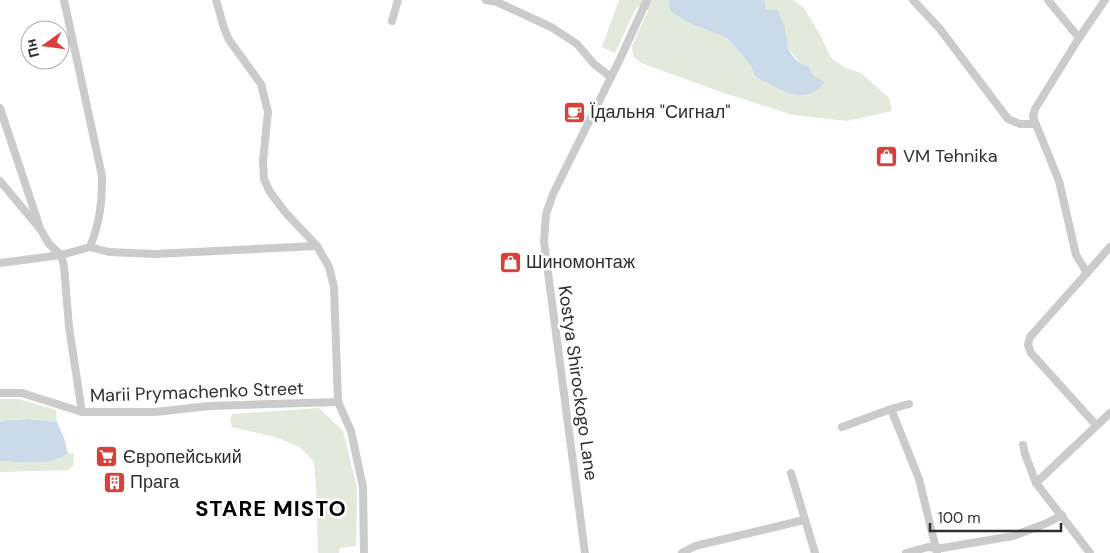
<svg xmlns="http://www.w3.org/2000/svg" width="1110" height="553" font-family="'DM Sans',sans-serif">
	<rect width="100%" height="100%" fill="#fff"/>
	<!-- green -->
	<g fill="#e2eadc">
		<path d="M 619,0 L 668,0 L 668,2 L 687,22 L 727,38 L 751,66 L 754,77 L 813,75 L 809,67 C 793,60 786,48 786,31 L 766,9 L 764,0 L 793,0 L 804,8 L 822,38 L 830,57 L 846,68 L 861,73 L 878,88 L 889,98 L 892,111 L 847,121 L 793,115 L 721,92 L 641,63 L 633,56 L 632,46 L 648,10 L 637,6 L 615,53 L 602,47 Z"/>
		<path d="M 0,399 L 18,399 L 56,410 L 57,422 C 39,420 18,416 0,422 Z"/>
		<path d="M 319,408 L 343,431 L 357,488 L 356,546 L 339,548 L 339,553 L 318,553 L 316,486 L 314,462 L 300,447 L 275,437 L 232,427 L 230,419 L 232,414 Z"/>
		<path d="M 68,453 L 74,454 L 73,466 L 68,470 L 0,472 L 0,461 C 21,462 51,467 68,453 Z"/>
		<path d="M 236,501 L 239,518 L 215,519 L 215,502 Z"/>
	</g>
	<!-- water -->
	<g fill="#cadae9">
		<path d="M 669,0 L 764,0 L 766,9 L 778,10 C 780,16 783,23 785,29 C 790,50 786,57 809,67 L 813,75 L 825,82 C 805,109 776,87 754,76 L 751,66 L 727,38 L 687,22 L 671,11 L 668,2 Z"/>
		<path d="M 28,419 L 57,422 L 64,438 L 68,453 C 51,467 21,462 0,461 L 0,422 L 6,420 Z"/>
	</g>
	<g fill="none" stroke-linecap="round" stroke-linejoin="round">
		<!-- street -->
		<g stroke="#cbcbcb" stroke-width="8">
			<path d="M 64,0 L 102,176 C 102,203 100,222 90,247"/>
			<path d="M 216,0 L 224,28 L 229,40 L 261,84 L 268,112 L 263,161 L 264,179 L 270,192 L 285,212 L 317,246 L 329,267 L 334,287 L 338,402 L 351,431 L 363,487 L 364,553"/>
			<path d="M 486,0 L 497,2 L 551,27 L 577,44 L 594,64 L 611,77"/>
			<path d="M 913,0 L 940,29 L 1008,119 L 1020,124 L 1035,124"/>
			<path d="M 1048,0 L 1079,38"/>
			<path d="M 392,21 L 398,0"/>
			<path d="M 0,108 L 39,225"/>
			<path d="M 0,181 L 41,230 L 49,244 L 61,255 L 64,266 L 69,327 L 82,412"/>
			<path d="M 0,263 L 61,255 L 90,247 L 109,252 L 155,254 L 317,246"/>
			<path d="M 1087,273 L 1076,255 L 1059,181 L 1033,117 L 1035,109 L 1079,38 L 1105,0"/>
			<path d="M 0,393 L 22,393 L 82,412 L 155,412 L 209,406 L 338,402"/>
			<path d="M 891,409 L 909,404"/>
			<path d="M 1096,425 L 1031,353 L 1028,345 L 1030,337 L 1110,247"/>
			<path d="M 842,427 L 891,409 L 919,479 L 937,553"/>
			<path d="M 1023,445 L 1025,454 L 1036,483 L 1090,553"/>
			<path d="M 791,473 L 815,553"/>
			<path d="M 1036,483 L 1110,413"/>
			<path d="M 585,553 L 544,242 L 546,214 L 553,194 L 620,59 L 647,0"/>
			<path d="M 682,553 L 695,546 L 804,520"/>
			<path d="M 906,553 L 928,547 L 942,548 L 1013,536 L 1047,523 L 1062,515"/>
		</g>
	</g>
	<!-- icons -->
	<defs>
		<symbol id="cafe-square" viewBox="-11 -11 22 22"><rect x="-9" y="-9" width="18" height="18" rx="4" fill="#d8403c" stroke="#fff"/><path d="M-5.5-4.5H6V0H3Q3 3.5 0 3.5H-2.5Q-5.5 3.5-5.5 0ZM3-3.2v2h1.7v-2ZM-6 4.5H4V6H-6Z" fill="#fff"/></symbol>
		<symbol id="shop-square" viewBox="-11 -11 22 22"><rect x="-9" y="-9" width="18" height="18" rx="4" fill="#d8403c" stroke="#fff"/><path d="M-5-2.5h2.3a2.7 3.5 0 0 1 5.4 0H5L5.5 6h-11ZM-1.5-2.5h3a1.5 2.3 0 0 0-3 0Z" fill="#fff"/></symbol>
		<symbol id="supermarket-square" viewBox="-11 -11 22 22"><rect x="-9" y="-9" width="18" height="18" rx="4" fill="#d8403c" stroke="#fff"/><path d="M-6-5.5h2.5l.6 2H6L4.5 2H-2.5L-4.4-4H-6ZM-1.5 3.2a1.3 1.3 0 1 0 .1 0ZM3 3.2a1.3 1.3 0 1 0 .1 0Z" fill="#fff"/></symbol>
		<symbol id="building-square" viewBox="-11 -11 22 22"><rect x="-9" y="-9" width="18" height="18" rx="4" fill="#d8403c" stroke="#fff"/><path d="M-4-6H4V6H1V3H-1V6H-4ZM-2.5-4.3h1.7v1.8h-1.7ZM.8-4.3h1.7v1.8H.8ZM-2.5-1h1.7V.8h-1.7ZM.8-1h1.7V.8H.8Z" fill="#fff"/></symbol>
	</defs>
	<g fill-rule="evenodd">
		<use href="#cafe-square" x="562" y="100" width="25" height="25"/>
		<use href="#shop-square" x="874" y="144" width="25" height="25"/>
		<use href="#shop-square" x="498" y="250" width="25" height="25"/>
		<use href="#supermarket-square" x="94" y="444" width="25" height="25"/>
		<use href="#building-square" x="102" y="470" width="25" height="25"/>
	</g>
	<g text-anchor="middle" dominant-baseline="central" stroke-width="5" stroke-linejoin="round" paint-order="stroke">
		<!-- poi labels -->
		<g font-size="18" fill="#2e2e2e" stroke="#fff" text-anchor="start">
			<text x="590" y="112">Їдальня "Сигнал"</text>
			<text x="903" y="156">VM Tehnika</text>
			<text x="526" y="262">Шиномонтаж</text>
			<text x="123" y="457">Європейський</text>
			<text x="130" y="482">Прага</text>
		</g>
		<!-- street labels -->
		<g font-size="18" fill="#2e2e2e" stroke="#fff">
			<text transform="translate(578 383) rotate(82)">Kostya Shirockogo Lane</text>
			<text transform="translate(197 392) rotate(-2)">Marii Prymachenko Street</text>
		</g>
		<!-- district labels -->
		<g font-size="22" font-weight="bold" letter-spacing="1" fill="#000" stroke="#fff">
			<text x="271" y="508">STARE MISTO</text>
		</g>
	</g>
	<!-- north arrow -->
	<g transform="translate(45 45) rotate(256)"><circle r="24" fill="#ffffff" stroke="#ababab"/>
	<path d="M0-4L9 19L0 12L-9 19Z" fill="#d8403c"/>
	<text y="-8" font-size="14" font-weight="bold" text-anchor="middle" fill="#2e2e2e">Пн</text>
	</g>
	<!-- scale -->
	<path d="M930 523v8h131v-8" fill="none" stroke="#2e2e2e" stroke-width="2.5"/>
	<text x="938" y="523" font-size="15" fill="#2e2e2e" stroke="#ffffff" stroke-width="4" paint-order="stroke">100 m</text>
</svg>
